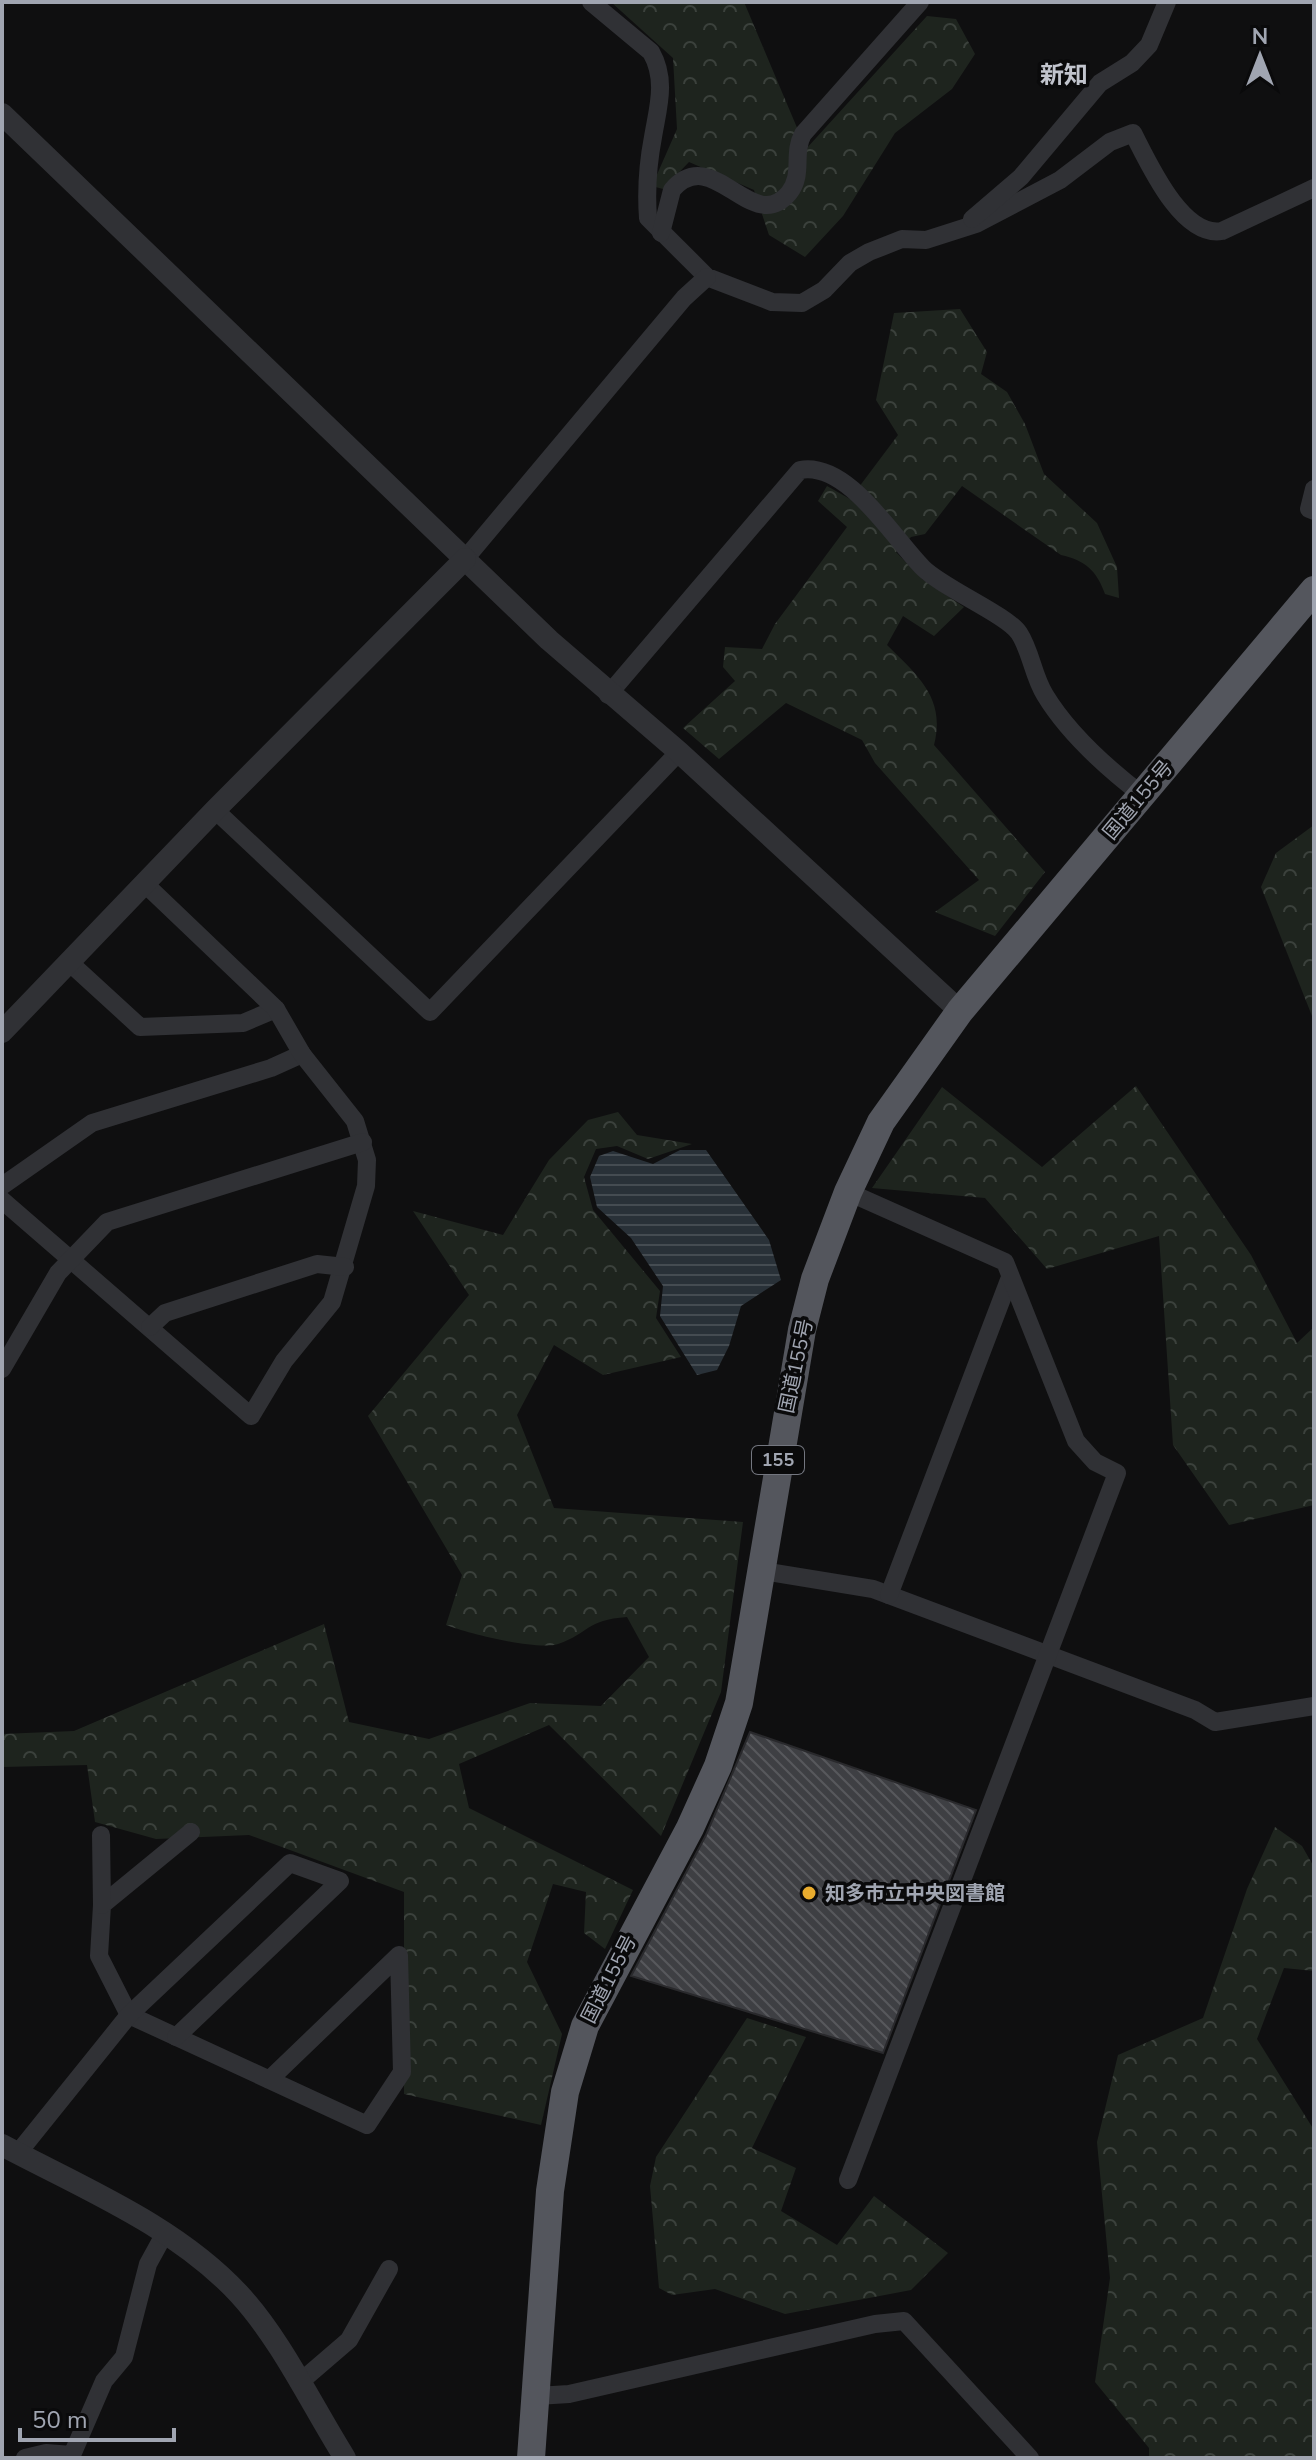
<svg xmlns="http://www.w3.org/2000/svg" width="1316" height="2460" font-family="'Nunito Sans','Noto Sans JP',sans-serif">
	<defs>
		<pattern id="forest-crowns" width="20" height="18" patternUnits="userSpaceOnUse" patternTransform="scale(2)"><rect width="20" height="18" fill="#1e241e"/><path d="M2 6a3 3 0 1 1 6 0M12 15a3 3 0 1 1 6 0" fill="none" stroke="#3b413c"/></pattern>
		<pattern id="water-rules" width="6" height="5" patternUnits="userSpaceOnUse" patternTransform="scale(2)"><rect width="6" height="5" fill="#293138"/><path d="M0 2.5h6" fill="none" stroke="#454c52"/></pattern>
		<pattern id="building-back-hatch" width="6" height="6" patternUnits="userSpaceOnUse" patternTransform="scale(2)"><rect width="6" height="6" fill="#3e3f43"/><path d="M-1 5l2 2M0 0l6 6M5-1l2 2" fill="none" stroke="#57585c"/></pattern>
	</defs>
	<rect width="100%" height="100%" fill="#0f0f10"/>
	<!-- forest -->
	<g fill="url(#forest-crowns)">
		<path d="M 611,2 L 744,2 L 806,149 L 927,16 L 956,19 L 975,54 L 952,89 L 895,133 L 843,216 L 805,257 L 769,235 L 754,190 L 689,162 L 663,189 L 652,186 L 677,129 L 673,58 Z"/>
		<path d="M 960,309 L 987,352 L 981,374 L 1007,392 L 1025,424 L 1044,474 L 1097,523 L 1117,567 L 1119,598 L 1105,594 C 1097,571 1085,560 1061,555 L 962,486 L 925,534 L 911,537 L 896,552 L 922,579 L 964,607 L 934,636 L 903,616 L 887,645 C 918,676 946,698 934,745 L 1045,872 L 995,936 L 935,912 L 979,880 L 875,763 L 862,740 L 786,703 L 719,759 L 683,728 L 735,681 L 723,667 L 725,647 L 762,649 L 775,624 L 847,527 L 818,501 L 827,486 L 850,499 L 898,435 L 876,400 L 894,313 Z"/>
		<path d="M 1314,825 L 1314,1021 L 1261,887 L 1276,853 Z"/>
		<path d="M 1136,1086 L 1251,1255 L 1297,1343 L 1314,1327 L 1314,1505 L 1229,1525 L 1173,1445 L 1159,1236 L 1047,1269 L 985,1198 L 872,1188 L 942,1087 L 1042,1167 Z"/>
		<path d="M 618,1112 L 637,1135 L 692,1144 L 648,1159 L 617,1146 L 596,1149 L 584,1177 L 593,1210 L 660,1291 L 656,1318 L 681,1357 L 603,1375 L 554,1345 L 517,1415 L 554,1508 L 743,1522 L 721,1692 L 661,1836 L 549,1725 L 459,1764 L 469,1808 L 633,1890 L 605,1949 L 584,1933 L 586,1892 L 553,1884 L 527,1962 L 562,2034 L 541,2125 L 404,2094 L 404,1892 L 249,1835 L 156,1839 L 95,1822 L 87,1765 L 2,1767 L 2,1734 L 74,1731 L 324,1624 L 349,1722 L 429,1739 L 530,1703 L 601,1706 L 649,1657 L 627,1617 C 585,1620 590,1633 558,1644 C 537,1651 467,1633 446,1625 L 462,1575 L 368,1416 L 469,1295 L 413,1211 L 503,1235 L 549,1160 L 588,1120 Z"/>
		<path d="M 1275,1827 L 1302,1846 L 1314,1867 L 1314,1971 L 1284,1968 L 1257,2039 L 1314,2130 L 1314,2458 L 1149,2458 L 1149,2448 L 1095,2382 L 1110,2278 L 1097,2142 L 1118,2055 L 1203,2018 L 1247,1889 Z"/>
		<path d="M 747,2018 L 806,2037 L 752,2148 L 796,2168 L 781,2211 L 837,2245 L 874,2196 L 948,2253 L 911,2290 L 785,2314 L 715,2289 L 672,2295 L 659,2288 L 650,2186 L 656,2157 Z"/>
	</g>
	<!-- water -->
	<path fill="url(#water-rules)" d="M 680,1150 L 706,1150 L 769,1240 L 781,1280 L 741,1306 L 729,1346 L 717,1370 L 697,1375 L 660,1316 L 663,1286 L 631,1238 L 597,1207 L 590,1177 L 599,1156 L 613,1151 L 653,1164 Z"/>
	<!-- building -->
	<path fill="url(#building-back-hatch)" stroke="#29292c" stroke-width="2" d="M 750,1732 L 976,1810 L 883,2053 L 631,1976 L 706,1835 Z"/>
	<g fill="none" stroke-linecap="round" stroke-linejoin="round">
		<!-- minor -->
		<g stroke="#303135" stroke-width="18">
			<path d="M 591,2 L 651,52 C 667,80 658,107 653,137 C 648,163 646,191 648,218 L 707,277 L 772,302 L 802,303 L 824,290 L 850,263 L 869,252 L 902,239 L 926,240 L 976,224 L 1060,180 L 1110,142 L 1133,133 C 1149,164 1182,238 1222,231 L 1314,188"/>
			<path d="M 972,219 L 1021,177 L 1100,83 L 1132,63 L 1149,45 L 1167,2"/>
			<path d="M 661,233 L 672,190 C 713,142 752,237 789,193 C 804,174 792,154 803,134 L 920,2"/>
			<path d="M 1314,489 L 1309,509 L 1314,511"/>
			<path d="M 465,559 L 684,298 L 707,277"/>
			<path d="M 608,695 L 800,470 C 848,461 893,538 923,568 C 943,588 1007,615 1019,633 C 1031,651 1033,676 1045,695 C 1068,733 1107,768 1142,795"/>
			<path d="M 215,810 L 430,1012 L 679,752"/>
			<path d="M 69,962 L 140,1027 L 243,1023 L 276,1009"/>
			<path d="M 2,1186 L 92,1123 L 271,1068 L 302,1054"/>
			<path d="M 2,1200 L 251,1416 L 284,1361 L 332,1302 L 366,1186 L 367,1160 L 355,1121 L 302,1054 L 276,1009 L 144,883"/>
			<path d="M 150,1327 L 165,1313 L 317,1264 L 345,1267"/>
			<path d="M 2,1369 L 58,1273 L 107,1222 L 363,1142"/>
			<path d="M 762,1571 L 873,1589 L 1195,1710 L 1215,1722 L 1314,1706"/>
			<path d="M 889,1595 L 1009,1280"/>
			<path d="M 191,1832 L 102,1905 L 99,1956 L 129,2015 L 367,2125 L 402,2072 L 399,1955 L 269,2080"/>
			<path d="M 101,1835 L 102,1905"/>
			<path d="M 18,2153 L 129,2015 L 290,1863 L 340,1881 L 176,2037"/>
			<path d="M 848,2180 L 1117,1473 L 1095,1462 L 1076,1441 L 1005,1262 L 848,1192"/>
			<path d="M 299,2383 L 349,2340 L 389,2269"/>
			<path d="M 537,2396 L 569,2394 L 875,2324 L 904,2321 L 1030,2458"/>
			<path d="M 25,2458 L 46,2453 L 72,2455 L 104,2381 L 124,2357 L 148,2264 L 165,2233"/>
		</g>
		<!-- tertiary -->
		<g stroke="#303135" stroke-width="22">
			<path d="M 2,114 L 549,640 L 679,752 L 960,1011"/>
			<path d="M 2,1032 L 215,810 L 465,559"/>
			<path d="M 2,2145 C 83,2188 176,2226 239,2294 C 282,2341 311,2404 345,2458"/>
		</g>
		<!-- trunk -->
		<path stroke="#54565d" stroke-width="28" d="M 531,2458 L 550,2191 L 565,2092 L 585,2026 L 690,1828 L 718,1766 L 739,1703 L 802,1330 L 815,1279 L 848,1192 L 881,1122 L 960,1011 L 1314,590"/>
	</g>
	<!-- markers -->
	<circle fill="#e9ac2e" stroke="#0a0a0b" stroke-width="3" cx="809" cy="1893" r="8"/>
	<g text-anchor="middle" dominant-baseline="central" stroke-width="7" stroke-linejoin="round" paint-order="stroke">
		<!-- shield labels -->
		<rect fill="#0a0a0b" stroke="#73767f" stroke-width="2" x="752" y="1446" width="52" height="28" rx="6"/>
		<g font-size="18" font-weight="bold" fill="#a0a5b1">
			<text x="778" y="1460">155</text>
		</g>
		<!-- street labels -->
		<g font-size="20" fill="#a0a5b1" stroke="#0a0a0b">
			<text transform="translate(1138 800) rotate(-50)">国道155号</text>
			<text transform="translate(796 1366) rotate(-78)">国道155号</text>
			<text transform="translate(609 1979) rotate(-63)">国道155号</text>
		</g>
		<!-- poi labels -->
		<g font-size="20" font-weight="bold" fill="#a0a5b1" stroke="#0a0a0b" text-anchor="start">
			<text x="825" y="1893">知多市立中央図書館</text>
		</g>
		<!-- quarter labels -->
		<g font-size="24" font-weight="bold" fill="#c1c4cd" stroke="#0a0a0b">
			<text x="1064" y="75">新知</text>
		</g>
	</g>
	<!-- border -->
	<rect width="1316" height="2460" fill="none" stroke="#a0a5b1" stroke-width="8"/>
	<!-- north arrow -->
	<g transform="translate(1260 56)" stroke="#0a0a0b" stroke-width="6" paint-order="stroke">
	<path d="M0-6L14 30L0 20L-14 30Z" fill="#a0a5b1"/>
	<text y="-12" font-size="22" font-weight="bold" text-anchor="middle" fill="#a0a5b1">N</text>
	</g>
	<!-- scale -->
	<path d="M20 2428v12h154v-12" fill="none" stroke="#a0a5b1" stroke-width="4"/>
	<text x="32" y="2428" font-size="24" fill="#a0a5b1" stroke="#0a0a0b" stroke-width="6" paint-order="stroke">50 m</text>
</svg>
